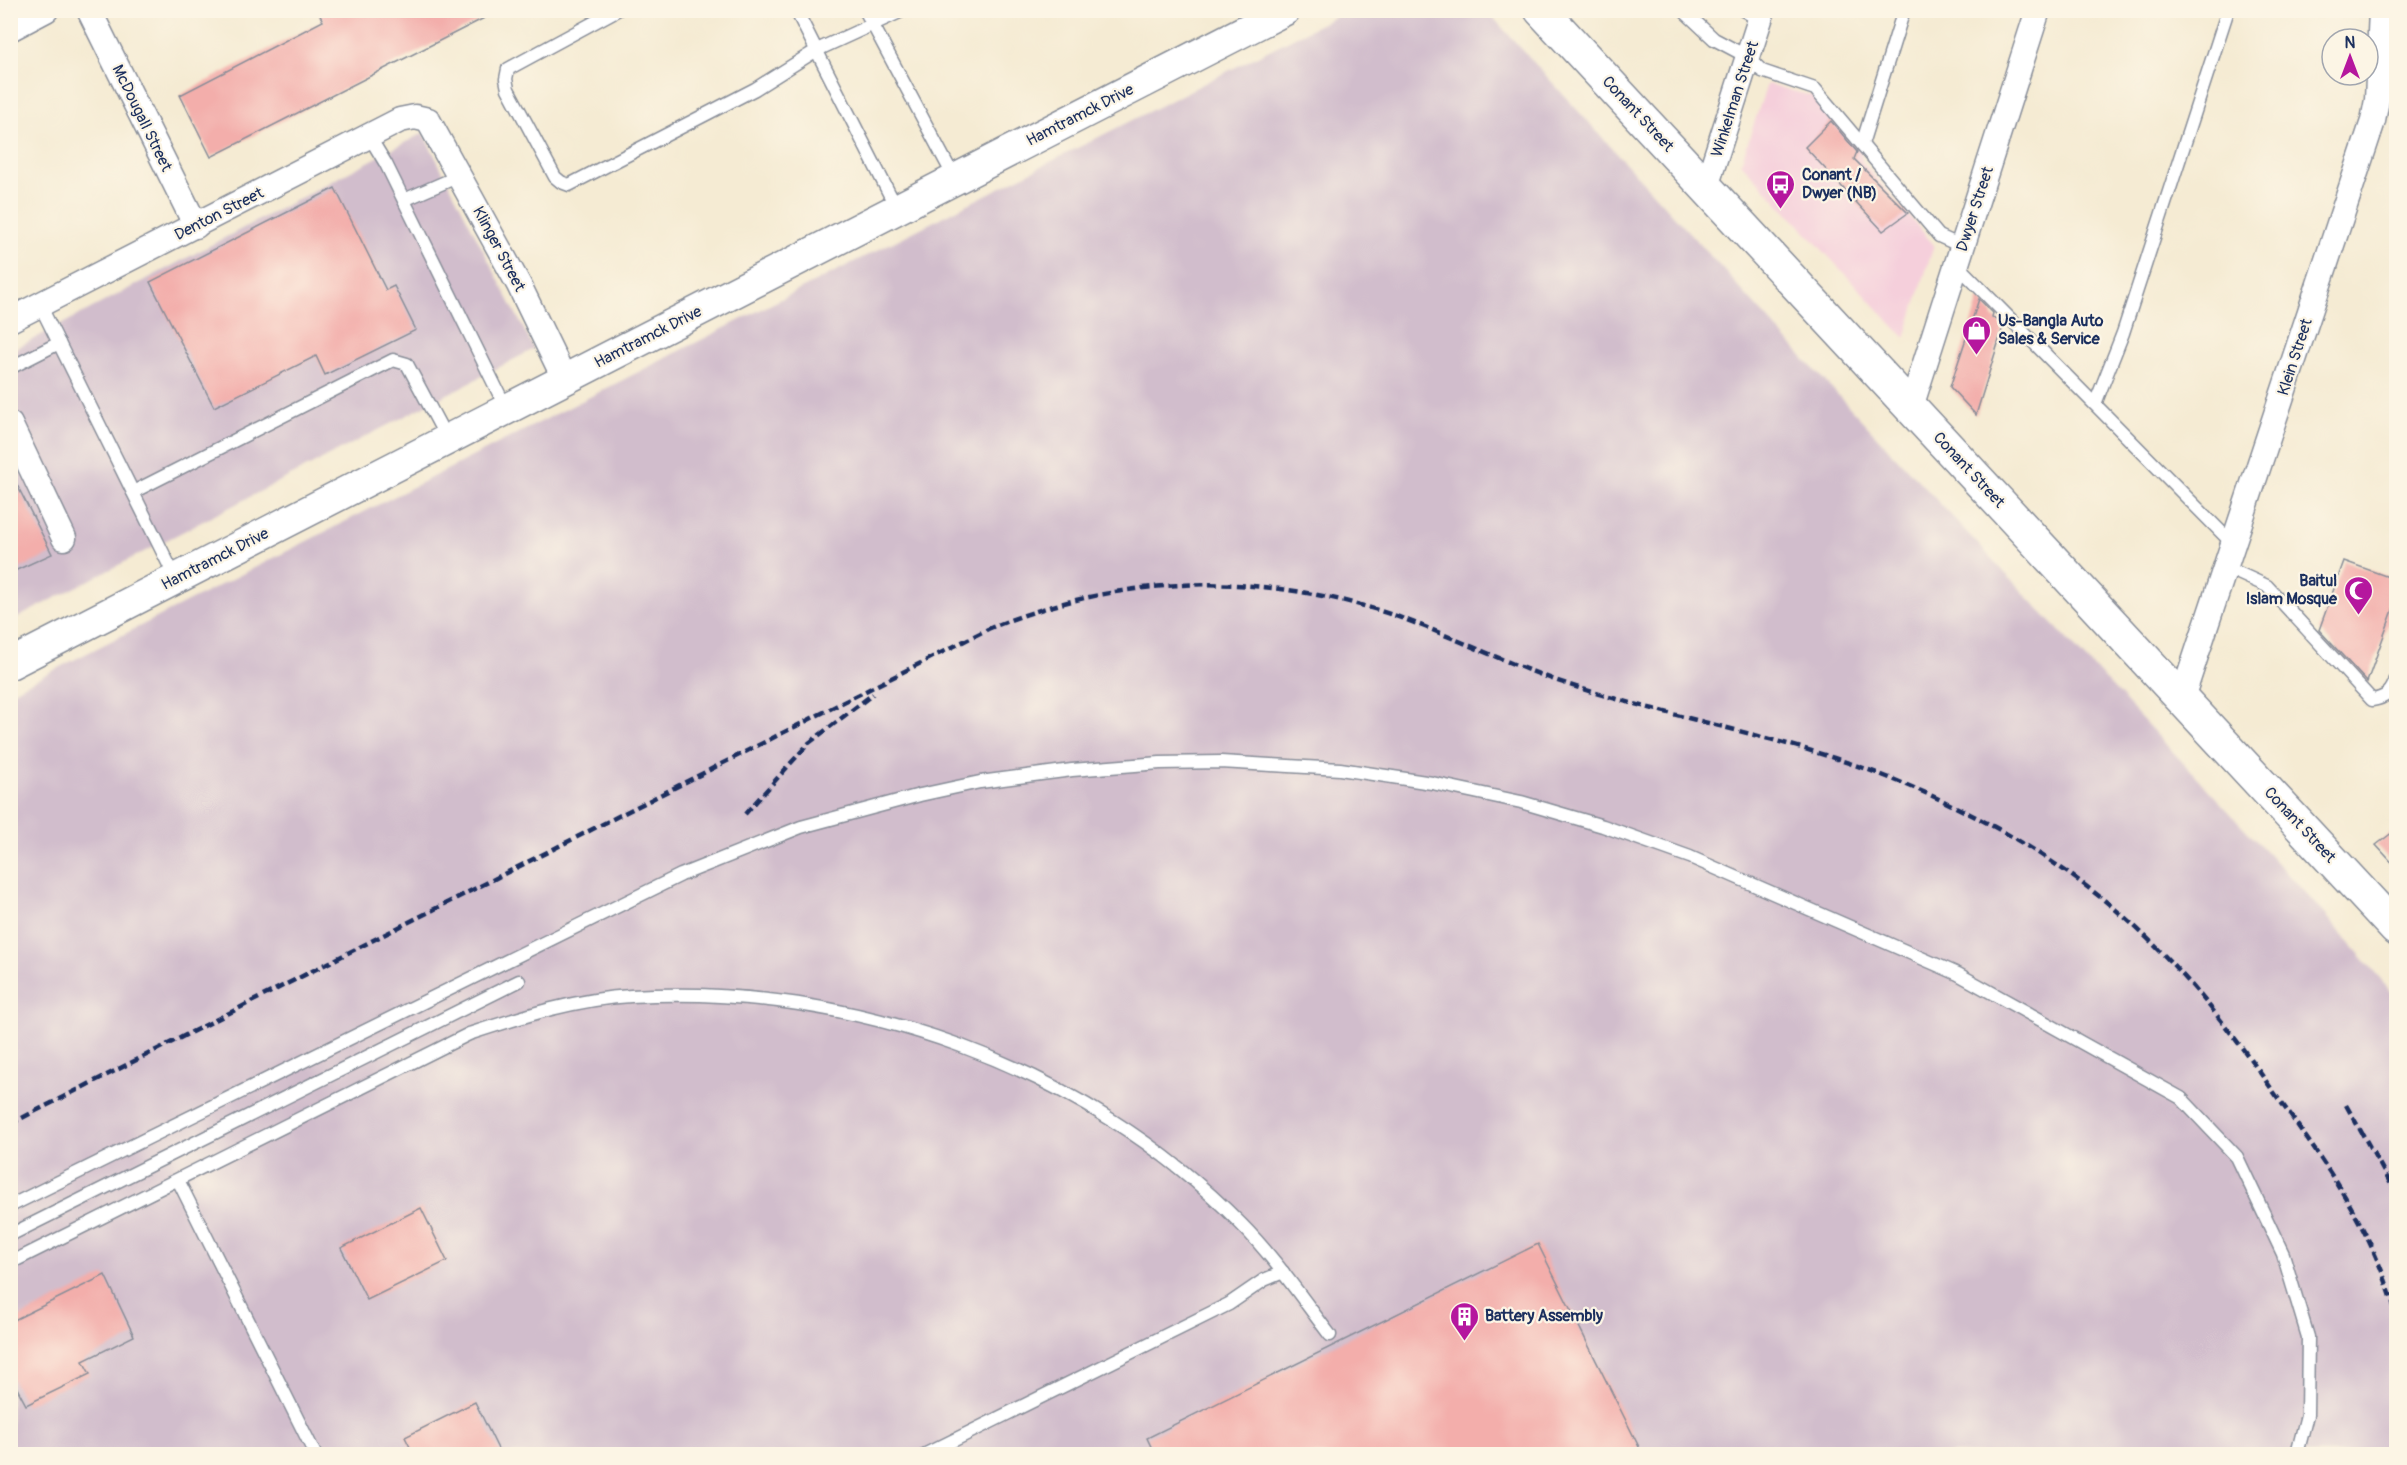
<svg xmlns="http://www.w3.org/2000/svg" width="2407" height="1465" font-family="Pangolin,sans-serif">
	<rect width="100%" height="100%" fill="#fcf5e5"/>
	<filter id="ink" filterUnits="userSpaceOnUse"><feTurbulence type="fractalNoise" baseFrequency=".0167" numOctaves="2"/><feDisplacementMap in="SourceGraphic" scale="12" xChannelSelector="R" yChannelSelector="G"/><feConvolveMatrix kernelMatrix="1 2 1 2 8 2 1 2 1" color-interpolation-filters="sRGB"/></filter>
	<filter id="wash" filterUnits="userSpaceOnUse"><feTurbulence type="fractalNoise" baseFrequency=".008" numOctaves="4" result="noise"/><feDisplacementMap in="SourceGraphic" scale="24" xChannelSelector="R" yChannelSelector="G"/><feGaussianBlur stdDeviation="1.35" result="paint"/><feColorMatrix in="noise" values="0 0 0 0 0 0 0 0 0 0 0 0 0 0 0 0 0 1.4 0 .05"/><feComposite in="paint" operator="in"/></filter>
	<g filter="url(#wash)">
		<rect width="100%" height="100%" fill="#f5ebd3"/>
		<!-- built -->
		<path fill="#f5cfdb" d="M 1767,84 L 1812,96 L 1861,149 L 1862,161 L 1934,245 L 1905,338 L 1741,163 Z"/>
		<!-- industrial -->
		<g fill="#d1bdcc">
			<path d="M 1346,11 L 1487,11 L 1808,363 L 2324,913 L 2396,997 L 2396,1454 L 11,1454 L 11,692 Z"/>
			<path d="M 423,133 L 534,349 L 11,621 L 11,351 Z"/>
		</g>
		<g id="blocks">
			<!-- building -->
			<g fill="#f3aeab">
				<path d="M 317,10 L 500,10 L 211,157 L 180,95 L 323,21 Z"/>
				<path d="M 1831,121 L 1857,152 L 1854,159 L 1908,213 L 1883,231 L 1805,147 Z"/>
				<path d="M 335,188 L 386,290 L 394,286 L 416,330 L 325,375 L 316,356 L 214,407 L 150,282 Z"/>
				<path d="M 1979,299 L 1993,313 L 1992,317 L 2004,324 L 1976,415 L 1950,387 Z"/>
				<path d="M 10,471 L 52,554 L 10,573 Z"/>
				<path d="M 2344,561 L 2397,580 L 2397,599 L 2367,682 L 2319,630 Z"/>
				<path d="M 2397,829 L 2397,868 L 2376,845 Z"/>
				<path d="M 421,1208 L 447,1261 L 367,1300 L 341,1248 Z"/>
				<path d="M 1538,1244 L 1643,1455 L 1155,1455 L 1147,1438 Z"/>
				<path d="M 105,1275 L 134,1336 L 83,1361 L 90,1374 L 26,1405 L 10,1375 L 10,1322 Z"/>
				<path d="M 475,1402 L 501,1455 L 414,1455 L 405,1437 Z"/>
			</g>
		</g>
	</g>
	<g filter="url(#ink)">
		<use href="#blocks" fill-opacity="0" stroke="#888d98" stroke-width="1.5"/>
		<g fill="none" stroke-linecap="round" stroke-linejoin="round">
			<defs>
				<g id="service">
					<path d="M 617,10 L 508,69 L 506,79 L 508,89 L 555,177 L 561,182 L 569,185 L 755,89 L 817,50 L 904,10"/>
					<path d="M 796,10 L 897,209"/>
					<path d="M 865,10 L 955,179"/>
					<path d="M 1683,10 L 1714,39 L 1748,57 L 1762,71 L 1815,89 L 1939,236 L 1963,247"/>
					<path d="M 1743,10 L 1760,20"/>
					<path d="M 369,136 L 386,164 L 506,408"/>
					<path d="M 1862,144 L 1904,10"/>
					<path d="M 404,200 L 459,176"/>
					<path d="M 1957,265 L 2233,544"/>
					<path d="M 40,305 L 176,579"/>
					<path d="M 10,368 L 59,343"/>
					<path d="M 2095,404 L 2123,333 L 2228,10"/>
					<path d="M 133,492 L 393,360 L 407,364 L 447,439"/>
					<path d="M 2225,567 L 2267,586 L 2372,700 C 2386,698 2392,692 2396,679"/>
					<path d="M 178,1180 L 315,1454"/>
					<path d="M 10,1206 L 681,875 L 801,827 L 920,795 L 980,782 L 1072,770 L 1160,763 L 1221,762 L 1340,769 L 1432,783 L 1521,802 L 1603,826 L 1690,857 L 1958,974 L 2181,1098 L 2237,1157 L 2283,1254 L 2308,1337 L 2307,1415 L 2297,1454"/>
					<path d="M 10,1235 L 519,981"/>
					<path d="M 10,1263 L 469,1034 C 521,1017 575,999 631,996 C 851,983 1085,1065 1241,1224 C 1274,1257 1301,1297 1330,1335"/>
					<path d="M 926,1454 L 1229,1304 L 1264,1280 L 1283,1272"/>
				</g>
				<g id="minor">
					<path d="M 89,10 L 196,226"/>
					<path d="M 10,29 L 46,10"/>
					<path d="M 1706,187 L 1763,10"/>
					<path d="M 10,320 L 400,120 L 415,117 L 428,120 L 519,285 L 565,380"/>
					<path d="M 1911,407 L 2038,10"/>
					<path d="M 10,424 L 64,538"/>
					<path d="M 2182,698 L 2373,121 L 2377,100 L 2381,10"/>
				</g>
				<path id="tertiary" d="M 10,664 L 1285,10"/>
				<path id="secondary" d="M 1541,10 L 2396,929"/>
			</defs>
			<!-- service casing -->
			<use href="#service" stroke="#888d98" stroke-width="15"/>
			<!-- minor casing -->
			<use href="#minor" stroke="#888d98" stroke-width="27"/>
			<!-- tertiary casing -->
			<use href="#tertiary" stroke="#888d98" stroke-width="33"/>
			<!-- secondary casing -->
			<use href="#secondary" stroke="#888d98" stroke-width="36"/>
			<!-- service -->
			<use href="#service" stroke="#fff" stroke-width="12"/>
			<!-- minor -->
			<use href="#minor" stroke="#fff" stroke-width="24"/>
			<!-- tertiary -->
			<use href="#tertiary" stroke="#fff" stroke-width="30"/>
			<!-- secondary -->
			<use href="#secondary" stroke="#fff" stroke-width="33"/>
			<!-- rail -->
			<g stroke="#1b2f5e" stroke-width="4.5" stroke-dasharray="9 4.5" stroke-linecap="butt">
				<path d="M 745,814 L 809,743 L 873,694"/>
				<path d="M 2346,1105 L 2396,1193"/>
				<path d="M 10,1124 L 988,629 C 1118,574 1262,570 1396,616 C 1455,637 1511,666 1570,685 C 1657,713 1747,730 1834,758 C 1954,797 2073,861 2161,952 C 2203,995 2239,1042 2273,1091 C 2326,1165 2371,1225 2396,1313"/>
				<path d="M 2392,1152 L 2396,1161"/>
			</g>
		</g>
	</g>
	<!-- icons -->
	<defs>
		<symbol id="bus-pin" viewBox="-11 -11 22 30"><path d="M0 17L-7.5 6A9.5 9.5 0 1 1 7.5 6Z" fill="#b5179e" stroke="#fcf5e5"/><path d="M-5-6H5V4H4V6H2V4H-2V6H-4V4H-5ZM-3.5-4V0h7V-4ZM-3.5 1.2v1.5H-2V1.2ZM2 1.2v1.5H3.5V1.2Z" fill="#fff"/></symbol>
		<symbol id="shop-pin" viewBox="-11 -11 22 30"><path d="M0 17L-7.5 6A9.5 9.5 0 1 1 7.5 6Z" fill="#b5179e" stroke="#fcf5e5"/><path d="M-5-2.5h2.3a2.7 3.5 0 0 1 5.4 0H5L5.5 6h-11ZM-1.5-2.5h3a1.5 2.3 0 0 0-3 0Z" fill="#fff"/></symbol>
		<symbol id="mosque-pin" viewBox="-11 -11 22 30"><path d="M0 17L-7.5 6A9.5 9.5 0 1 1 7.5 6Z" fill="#b5179e" stroke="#fcf5e5"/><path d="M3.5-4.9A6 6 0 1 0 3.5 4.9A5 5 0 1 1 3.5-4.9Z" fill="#fff"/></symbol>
		<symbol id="building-pin" viewBox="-11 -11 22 30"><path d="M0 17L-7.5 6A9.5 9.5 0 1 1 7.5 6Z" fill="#b5179e" stroke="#fcf5e5"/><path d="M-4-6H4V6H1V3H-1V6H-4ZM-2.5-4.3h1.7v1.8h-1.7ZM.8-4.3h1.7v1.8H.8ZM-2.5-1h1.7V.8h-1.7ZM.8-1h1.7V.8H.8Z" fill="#fff"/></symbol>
	</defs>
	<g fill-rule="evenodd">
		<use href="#bus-pin" x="1764" y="168" width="33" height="45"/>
		<use href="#shop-pin" x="1960" y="314" width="33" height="45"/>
		<use href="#mosque-pin" x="2342" y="574" width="33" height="45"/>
		<use href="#building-pin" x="1448" y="1300" width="33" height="45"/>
	</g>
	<g text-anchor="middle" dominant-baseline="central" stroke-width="4.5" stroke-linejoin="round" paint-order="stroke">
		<!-- street labels -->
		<g font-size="16" fill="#1b2f5e" stroke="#fcf5e5">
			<text transform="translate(1735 99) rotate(-72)">Winkelman Street</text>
			<text transform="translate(1638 114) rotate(47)">Conant Street</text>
			<text transform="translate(1080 115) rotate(-27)">Hamtramck Drive</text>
			<text transform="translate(142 118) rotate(64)">McDougall Street</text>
			<text transform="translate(1975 209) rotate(-72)">Dwyer Street</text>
			<text transform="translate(219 214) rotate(-27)">Denton Street</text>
			<text transform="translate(499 249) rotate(62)">Klinger Street</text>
			<text transform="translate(648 337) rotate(-27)">Hamtramck Drive</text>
			<text transform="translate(2295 357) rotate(-72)">Klein Street</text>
			<text transform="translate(1969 470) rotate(47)">Conant Street</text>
			<text transform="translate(215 559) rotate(-27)">Hamtramck Drive</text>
			<text transform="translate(2300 825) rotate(47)">Conant Street</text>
		</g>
		<!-- poi labels -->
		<g font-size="16" font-weight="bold" fill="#1b2f5e" stroke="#fcf5e5" text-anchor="start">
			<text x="1802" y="175">Conant /<tspan x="1802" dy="18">Dwyer (NB)</tspan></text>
			<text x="1998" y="321">Us-Bangla Auto<tspan x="1998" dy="18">Sales &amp; Service</tspan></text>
			<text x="2337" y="581" text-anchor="end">Baitul<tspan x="2337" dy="18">Islam Mosque</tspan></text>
			<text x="1485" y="1316">Battery Assembly</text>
		</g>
	</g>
	<!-- margin -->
	<rect width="2407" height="1465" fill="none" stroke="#fcf5e5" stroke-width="36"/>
	<!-- north arrow -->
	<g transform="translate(2350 57)"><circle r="28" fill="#fcf5e5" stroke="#a2a6af" stroke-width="1.5"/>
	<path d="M0-4.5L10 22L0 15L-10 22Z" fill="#b5179e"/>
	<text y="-9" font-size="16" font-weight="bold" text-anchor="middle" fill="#1b2f5e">N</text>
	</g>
</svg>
